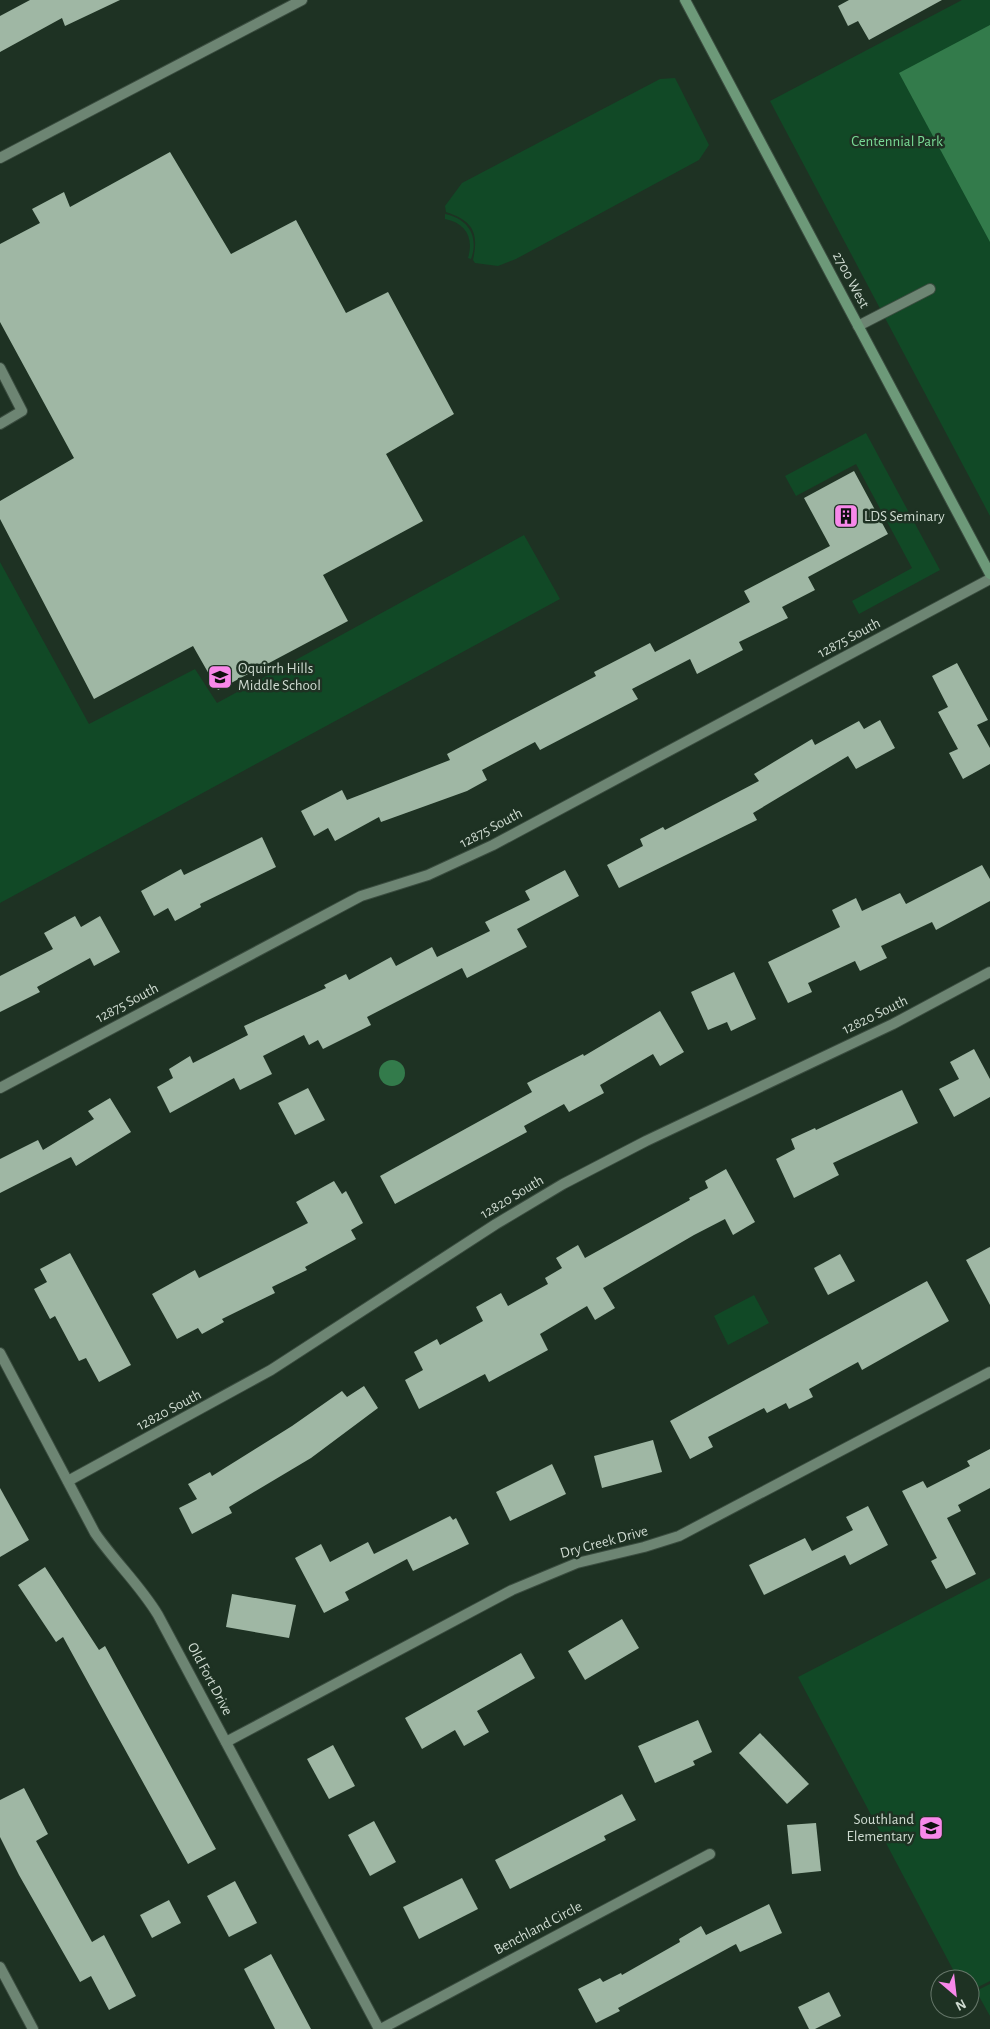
<svg xmlns="http://www.w3.org/2000/svg" width="990" height="2029" font-family="'Alegreya Sans',sans-serif">
	<rect width="100%" height="100%" fill="#1e3223"/>
	<!-- green -->
	<g fill="#114926">
		<path d="M 962,0 L 990,0 L 990,516 L 770,101 Z"/>
		<path d="M 675,78 L 709,145 L 699,160 L 516,259 L 498,266 L 475,263 L 473,260 C 479,232 473,221 446,212 L 445,206 L 462,183 L 660,79 Z"/>
		<path d="M 445,214 C 469,219 479,237 471,259 L 468,258 C 474,238 466,223 445,219 Z"/>
		<path d="M 866,433 L 940,570 L 859,614 L 852,601 L 912,568 L 856,464 L 796,496 L 785,476 Z"/>
		<path d="M 524,535 L 560,599 L 0,903 L 0,562 L 89,724 L 195,669 L 217,703 Z"/>
		<path d="M 754,1295 L 769,1323 L 728,1345 L 714,1316 Z"/>
		<path d="M 990,1578 L 990,1981 L 970,1991 L 970,1979 L 958,1979 L 798,1677 Z"/>
		<path d="M 990,1984 L 990,2016 L 976,1991 Z"/>
	</g>
	<!-- water -->
	<g fill="#337b4b">
		<path d="M 990,25 L 990,242 L 899,73 Z"/>
		<circle cx="392" cy="1073" r="13"/>
	</g>
	<!-- building -->
	<g fill="#9fb7a4">
		<path d="M 30,0 L 120,0 L 65,26 L 62,18 L 0,52 L 0,16 Z"/>
		<path d="M 849,0 L 942,0 L 869,40 L 858,21 L 848,26 L 838,6 Z"/>
		<path d="M 170,152 L 231,254 L 296,220 L 346,313 L 388,292 L 454,414 L 386,454 L 423,521 L 323,575 L 348,621 L 218,690 L 193,646 L 94,699 L 0,519 L 0,501 L 74,458 L 0,322 L 0,244 L 40,223 L 32,209 L 64,192 L 70,207 Z"/>
		<path d="M 854,471 L 888,534 L 808,577 L 815,590 L 782,607 L 788,618 L 739,642 L 743,650 L 697,674 L 690,659 L 632,689 L 638,699 L 540,750 L 535,742 L 482,770 L 487,780 L 467,791 L 381,822 L 379,817 L 335,841 L 328,828 L 314,836 L 301,811 L 342,790 L 347,800 L 450,760 L 447,754 L 596,676 L 594,672 L 650,643 L 655,652 L 750,602 L 744,591 L 830,546 L 804,498 Z"/>
		<path d="M 957,663 L 988,720 L 977,725 L 990,748 L 990,764 L 963,779 L 949,753 L 958,749 L 938,712 L 948,707 L 932,676 Z"/>
		<path d="M 880,720 L 895,748 L 856,769 L 848,756 L 753,813 L 757,820 L 619,888 L 607,865 L 643,846 L 640,839 L 663,827 L 665,830 L 759,781 L 754,774 L 812,739 L 815,745 L 859,721 L 864,729 Z"/>
		<path d="M 262,837 L 276,867 L 200,904 L 201,907 L 175,921 L 168,908 L 154,916 L 141,891 L 181,869 L 184,875 Z"/>
		<path d="M 982,865 L 990,879 L 990,901 L 936,930 L 932,922 L 881,946 L 887,958 L 860,971 L 855,961 L 808,983 L 812,992 L 788,1003 L 768,962 L 840,927 L 832,910 L 856,898 L 862,911 L 900,893 L 906,904 Z"/>
		<path d="M 565,870 L 579,896 L 517,929 L 527,947 L 467,978 L 462,968 L 367,1017 L 371,1025 L 323,1049 L 318,1040 L 309,1045 L 304,1035 L 263,1056 L 272,1074 L 240,1090 L 234,1078 L 170,1113 L 157,1087 L 173,1078 L 169,1069 L 190,1056 L 193,1063 L 248,1035 L 244,1026 L 326,988 L 324,985 L 346,974 L 349,980 L 391,957 L 396,966 L 432,947 L 437,957 L 490,931 L 485,922 L 530,900 L 525,891 Z"/>
		<path d="M 75,916 L 81,927 L 100,916 L 120,952 L 94,966 L 90,958 L 37,987 L 40,992 L 0,1012 L 0,976 L 53,949 L 44,933 Z"/>
		<path d="M 734,972 L 756,1019 L 731,1031 L 727,1022 L 708,1030 L 691,992 Z"/>
		<path d="M 660,1011 L 684,1052 L 660,1066 L 653,1054 L 600,1085 L 604,1093 L 569,1112 L 564,1104 L 524,1126 L 527,1132 L 395,1204 L 380,1176 L 532,1092 L 527,1083 L 583,1054 L 584,1056 Z"/>
		<path d="M 974,1049 L 990,1079 L 990,1097 L 954,1117 L 939,1089 L 959,1079 L 950,1062 Z"/>
		<path d="M 308,1088 L 325,1120 L 295,1135 L 278,1103 Z"/>
		<path d="M 902,1090 L 918,1123 L 833,1163 L 839,1175 L 794,1198 L 776,1159 L 795,1149 L 791,1139 L 815,1128 L 816,1130 Z"/>
		<path d="M 110,1098 L 131,1132 L 76,1166 L 71,1157 L 0,1193 L 0,1159 L 38,1140 L 43,1150 L 94,1119 L 88,1111 Z"/>
		<path d="M 726,1169 L 755,1222 L 733,1235 L 725,1219 L 694,1235 L 603,1288 L 615,1308 L 595,1320 L 587,1306 L 540,1334 L 548,1350 L 489,1382 L 485,1374 L 419,1409 L 405,1380 L 423,1370 L 414,1352 L 437,1339 L 440,1345 L 483,1321 L 476,1307 L 501,1293 L 508,1306 L 548,1284 L 545,1278 L 562,1268 L 556,1258 L 578,1245 L 585,1258 L 690,1200 L 689,1198 L 708,1188 L 705,1181 Z"/>
		<path d="M 334,1181 L 342,1194 L 346,1191 L 363,1223 L 351,1230 L 356,1239 L 305,1267 L 307,1270 L 272,1287 L 275,1293 L 222,1319 L 224,1322 L 202,1334 L 198,1328 L 177,1339 L 152,1294 L 195,1270 L 199,1278 L 308,1223 L 296,1202 Z"/>
		<path d="M 990,1247 L 990,1305 L 966,1260 Z"/>
		<path d="M 70,1253 L 131,1365 L 99,1382 L 86,1358 L 79,1361 L 55,1316 L 50,1319 L 34,1289 L 47,1282 L 40,1269 Z"/>
		<path d="M 840,1254 L 855,1281 L 828,1295 L 814,1268 Z"/>
		<path d="M 927,1281 L 949,1321 L 862,1370 L 858,1362 L 809,1389 L 813,1397 L 789,1409 L 786,1403 L 767,1413 L 764,1408 L 708,1437 L 713,1447 L 690,1459 L 670,1421 Z"/>
		<path d="M 364,1386 L 378,1408 L 311,1458 L 229,1507 L 232,1513 L 192,1534 L 179,1508 L 197,1499 L 188,1484 L 210,1472 L 212,1476 L 292,1426 L 342,1391 L 347,1397 Z"/>
		<path d="M 653,1440 L 662,1472 L 602,1488 L 594,1456 Z"/>
		<path d="M 990,1449 L 990,1488 L 958,1505 L 961,1511 L 947,1518 L 976,1574 L 946,1589 L 931,1561 L 937,1558 L 902,1491 L 923,1481 L 927,1488 L 970,1466 L 967,1461 Z"/>
		<path d="M 552,1464 L 566,1494 L 510,1521 L 496,1492 Z"/>
		<path d="M 0,1488 L 29,1540 L 0,1557 Z"/>
		<path d="M 868,1506 L 888,1545 L 850,1565 L 845,1555 L 764,1595 L 749,1565 L 805,1538 L 812,1551 L 853,1530 L 846,1517 Z"/>
		<path d="M 450,1516 L 453,1520 L 456,1518 L 469,1544 L 413,1571 L 407,1559 L 345,1592 L 349,1600 L 324,1613 L 295,1558 L 321,1544 L 330,1562 L 368,1542 L 374,1554 Z"/>
		<path d="M 45,1567 L 99,1650 L 105,1646 L 216,1849 L 188,1864 L 63,1637 L 56,1642 L 18,1585 Z"/>
		<path d="M 232,1594 L 296,1605 L 289,1638 L 226,1627 Z"/>
		<path d="M 622,1619 L 639,1648 L 585,1680 L 568,1651 Z"/>
		<path d="M 521,1653 L 535,1678 L 477,1711 L 489,1732 L 464,1746 L 455,1730 L 422,1749 L 405,1718 Z"/>
		<path d="M 698,1720 L 712,1752 L 693,1761 L 695,1765 L 655,1783 L 638,1746 Z"/>
		<path d="M 760,1733 L 809,1784 L 787,1804 L 739,1753 Z"/>
		<path d="M 333,1745 L 355,1786 L 329,1799 L 307,1759 Z"/>
		<path d="M 24,1788 L 48,1834 L 36,1841 L 92,1942 L 104,1935 L 136,1996 L 109,2010 L 91,1976 L 80,1982 L 19,1875 L 0,1837 L 0,1800 Z"/>
		<path d="M 622,1794 L 636,1820 L 604,1836 L 606,1840 L 510,1889 L 495,1860 Z"/>
		<path d="M 374,1821 L 396,1862 L 370,1876 L 348,1835 Z"/>
		<path d="M 816,1823 L 821,1871 L 792,1874 L 787,1825 Z"/>
		<path d="M 462,1878 L 478,1909 L 419,1939 L 403,1907 Z"/>
		<path d="M 235,1881 L 257,1923 L 229,1937 L 207,1896 Z"/>
		<path d="M 169,1900 L 181,1923 L 152,1938 L 140,1915 Z"/>
		<path d="M 769,1904 L 782,1933 L 740,1952 L 736,1944 L 618,2008 L 620,2011 L 596,2023 L 578,1989 L 600,1978 L 603,1982 L 621,1973 L 622,1975 L 680,1942 L 679,1939 L 701,1926 L 706,1935 Z"/>
		<path d="M 271,1954 L 311,2029 L 275,2029 L 244,1969 Z"/>
		<path d="M 829,1992 L 841,2016 L 815,2029 L 809,2029 L 798,2007 Z"/>
	</g>
	<g fill="none" stroke-linecap="round" stroke-linejoin="round">
		<defs>
			<g id="service">
				<path d="M 0,158 L 302,0"/>
				<path d="M 858,326 L 930,289"/>
				<path d="M 0,368 L 22,411 L 0,424"/>
			</g>
			<g id="minor">
				<path d="M 0,1088 L 361,896 L 428,875 L 493,845 L 990,579"/>
				<path d="M 0,1353 L 95,1533 C 115,1562 140,1585 158,1615 L 379,2029"/>
				<path d="M 68,1481 L 271,1370 L 496,1224 L 563,1184 L 646,1141 L 893,1024 L 990,972"/>
				<path d="M 226,1742 L 512,1590 L 577,1563 L 644,1547 L 679,1536 L 990,1372"/>
				<path d="M 0,1967 L 33,2029"/>
				<path d="M 381,2029 L 710,1854"/>
			</g>
			<path id="secondary" d="M 685,0 L 990,574"/>
		</defs>
		<!-- service casing -->
		<use href="#service" stroke="#3a4c3f" stroke-width="12"/>
		<!-- minor casing -->
		<use href="#minor" stroke="#3a4c3f" stroke-width="12"/>
		<!-- secondary casing -->
		<use href="#secondary" stroke="#3a4c3f" stroke-width="12"/>
		<!-- service -->
		<use href="#service" stroke="#6d8573" stroke-width="10"/>
		<!-- minor -->
		<use href="#minor" stroke="#6d8573" stroke-width="10"/>
		<!-- secondary -->
		<use href="#secondary" stroke="#6d9979" stroke-width="10"/>
	</g>
	<!-- icons -->
	<defs>
		<symbol id="building-square" viewBox="-11 -11 22 22"><rect x="-9" y="-9" width="18" height="18" rx="4" fill="#f888ea" stroke="#1e3223"/><path d="M-4-6H4V6H1V3H-1V6H-4ZM-2.5-4.3h1.7v1.8h-1.7ZM.8-4.3h1.7v1.8H.8ZM-2.5-1h1.7V.8h-1.7ZM.8-1h1.7V.8H.8Z" fill="#111"/></symbol>
		<symbol id="school-square" viewBox="-11 -11 22 22"><rect x="-9" y="-9" width="18" height="18" rx="4" fill="#f888ea" stroke="#1e3223"/><path d="M0-5L7-2L0 1L-7-2ZM-4 1L0 2.5L4 1V4Q0 6-4 4Z" fill="#111"/></symbol>
	</defs>
	<g fill-rule="evenodd">
		<use href="#building-square" x="832" y="502" width="28" height="28"/>
		<use href="#school-square" x="206" y="663" width="28" height="28"/>
		<use href="#school-square" x="917" y="1814" width="28" height="28"/>
	</g>
	<g text-anchor="middle" dominant-baseline="central" stroke-width="5" stroke-linejoin="round" paint-order="stroke">
		<!-- park labels -->
		<g font-size="15" fill="#79da95" stroke="#1e3223">
			<text x="897" y="141">Centennial Park</text>
		</g>
		<!-- street labels -->
		<g font-size="15" fill="#cfdbd1" stroke="#1e3223">
			<text transform="translate(851 280) rotate(62)">2700 West</text>
			<text transform="translate(849 638) rotate(-28)">12875 South</text>
			<text transform="translate(491 828) rotate(-28)">12875 South</text>
			<text transform="translate(127 1003) rotate(-28)">12875 South</text>
			<text transform="translate(875 1015) rotate(-26)">12820 South</text>
			<text transform="translate(512 1197) rotate(-31)">12820 South</text>
			<text transform="translate(169 1410) rotate(-28)">12820 South</text>
			<text transform="translate(604 1542) rotate(-15)">Dry Creek Drive</text>
			<text transform="translate(210 1679) rotate(62)">Old Fort Drive</text>
			<text transform="translate(538 1928) rotate(-28)">Benchland Circle</text>
		</g>
		<!-- poi labels -->
		<g font-size="15" fill="#cfdbd1" stroke="#1e3223" text-anchor="start">
			<text x="864" y="516">LDS Seminary</text>
			<text x="238" y="668">Oquirrh Hills<tspan x="238" dy="17">Middle School</tspan></text>
			<text x="914" y="1819" text-anchor="end">Southland<tspan x="914" dy="17">Elementary</tspan></text>
		</g>
	</g>
	<!-- north arrow -->
	<g transform="translate(955 1994) rotate(152)"><circle r="24" fill="#1e3223" stroke="#657669"/>
	<path d="M0-4L9 19L0 12L-9 19Z" fill="#f888ea"/>
	<text y="-8" font-size="14" font-weight="bold" text-anchor="middle" fill="#cfdbd1">N</text>
	</g>
</svg>
